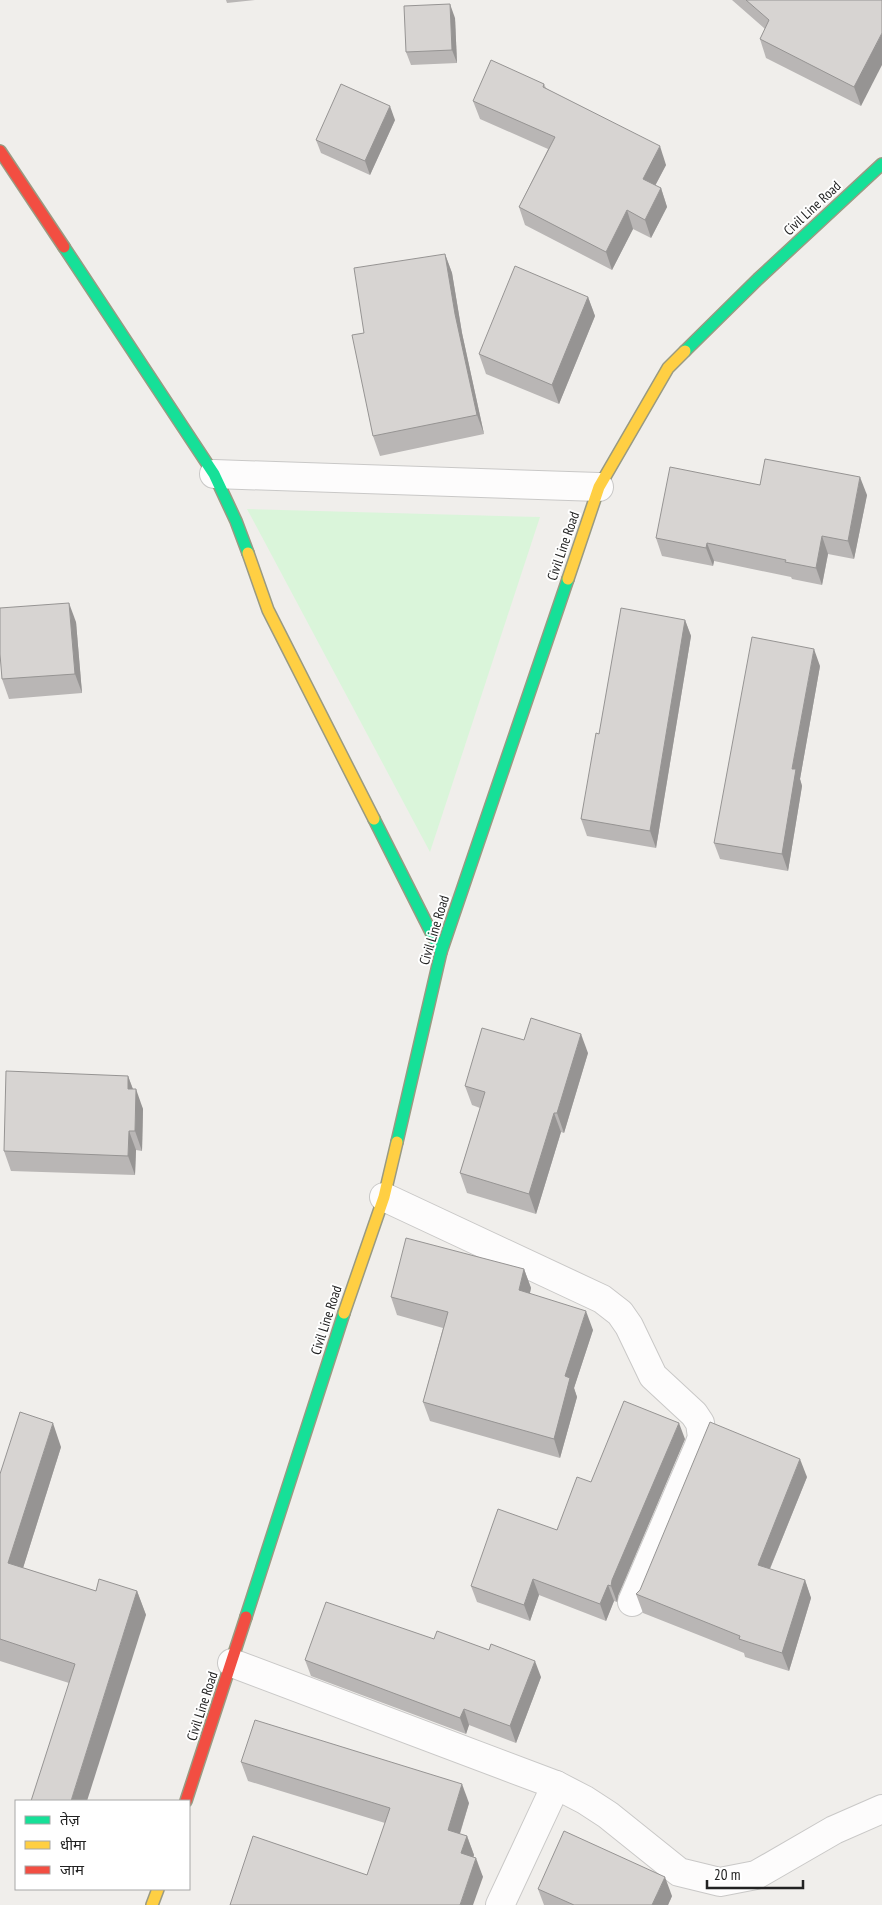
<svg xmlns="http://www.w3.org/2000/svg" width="882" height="1905" font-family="'PT Sans Narrow','Noto Sans Devanagari',sans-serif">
	<rect width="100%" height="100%" fill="#f0eeeb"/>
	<!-- park -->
	<path fill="#daf5da" d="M 247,509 L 540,517 L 430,852 Z"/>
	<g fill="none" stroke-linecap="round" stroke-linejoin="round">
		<defs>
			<g id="street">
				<path d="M 214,474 L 599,487"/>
				<path d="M 384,1197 L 602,1299 L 620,1313 L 629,1326 L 653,1376 L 694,1414 L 700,1423 L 702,1437 L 698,1448 L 632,1602"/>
				<path d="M 232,1663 L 556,1785 L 585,1800 L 608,1815 L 679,1872 L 720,1882 L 756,1875 L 834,1830 L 882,1809"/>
				<path d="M 500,1905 L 556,1785"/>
			</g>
			<g id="fast">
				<path d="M 64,247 L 214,474 L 236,521 L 248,553"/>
				<path d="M 685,351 L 758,279 L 882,164"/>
				<path d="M 374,819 L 441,952"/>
				<path d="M 397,1142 L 441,952 L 568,579"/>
				<path d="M 246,1617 L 344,1313"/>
			</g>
			<g id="slow">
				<path d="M 248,553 L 268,610 L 374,819"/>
				<path d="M 568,579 L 599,487 L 668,368 L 685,351"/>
				<path d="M 344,1313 L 384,1197 L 397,1142"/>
				<path d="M 152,1905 L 158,1889"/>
			</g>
			<g id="jam">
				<path d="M 0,151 L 64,247"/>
				<path d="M 186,1801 L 246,1617"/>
			</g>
		</defs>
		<!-- street casing -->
		<use href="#street" stroke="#c9c8c7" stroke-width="30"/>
		<!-- fast casing -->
		<use href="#fast" stroke="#999a82" stroke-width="14"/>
		<!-- slow casing -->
		<use href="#slow" stroke="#999a82" stroke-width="14"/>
		<!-- jam casing -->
		<use href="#jam" stroke="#999a82" stroke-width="14"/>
		<!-- street -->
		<use href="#street" stroke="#fdfcfc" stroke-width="28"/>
		<!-- fast -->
		<use href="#fast" stroke="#16e098" stroke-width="11"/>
		<!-- slow -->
		<use href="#slow" stroke="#ffcf43" stroke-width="11"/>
		<!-- jam -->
		<use href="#jam" stroke="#f24e42" stroke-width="11"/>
	</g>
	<!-- wall -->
	<g fill="#b9b6b5">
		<path d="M 226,0 L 255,0 L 227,3 Z"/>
		<path d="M 732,0 L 882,0 L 861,106 L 766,58 L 760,39 L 765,29 Z"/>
		<path d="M 455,18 L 457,63 L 411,65 L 406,52 Z"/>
		<path d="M 544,84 L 546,88 L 666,165 L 655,186 L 661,188 L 667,207 L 651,238 L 633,229 L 612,270 L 525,225 L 519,207 L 548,149 L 480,119 L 473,101 Z"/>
		<path d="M 395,120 L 370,175 L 321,153 L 316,140 Z"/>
		<path d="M 445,254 L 452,273 L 462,333 L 484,434 L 380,456 L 373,436 L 364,333 Z"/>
		<path d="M 588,297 L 595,316 L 559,404 L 486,374 L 479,354 Z"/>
		<path d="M 760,485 L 867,495 L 854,559 L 828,554 L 822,585 L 792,579 L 791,577 L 714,561 L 713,566 L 662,556 L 656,538 Z"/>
		<path d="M 685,620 L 691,636 L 656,848 L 587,836 L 581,819 L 599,734 Z"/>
		<path d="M 76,622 L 82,693 L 9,699 L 2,679 Z"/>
		<path d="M 820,666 L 800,779 L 802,786 L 788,871 L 720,859 L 714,843 Z"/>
		<path d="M 524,1040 L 588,1053 L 564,1133 L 561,1132 L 536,1214 L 467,1193 L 460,1173 L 480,1108 L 472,1105 L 465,1086 Z"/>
		<path d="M 128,1076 L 133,1089 L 143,1109 L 142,1151 L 136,1150 L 135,1175 L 11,1171 L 4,1151 Z"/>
		<path d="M 524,1269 L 531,1288 L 530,1293 L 593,1330 L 574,1388 L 577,1397 L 560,1458 L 430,1421 L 423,1402 L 443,1328 L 397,1315 L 391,1297 Z"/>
		<path d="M 685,1439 L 618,1596 L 617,1602 L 614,1601 L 606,1621 L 539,1595 L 530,1621 L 477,1602 L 471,1586 L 557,1530 L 591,1482 Z"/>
		<path d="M 61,1447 L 23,1568 L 96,1591 L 137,1591 L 146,1615 L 69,1683 L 0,1661 L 0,1474 Z"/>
		<path d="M 807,1477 L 770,1569 L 805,1580 L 811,1598 L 789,1671 L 745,1657 L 744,1653 L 643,1613 L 636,1594 Z"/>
		<path d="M 305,1660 L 541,1677 L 516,1743 L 469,1725 L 466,1734 L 311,1676 Z"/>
		<path d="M 241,1762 L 469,1803 L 460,1834 L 467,1836 L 474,1855 L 473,1857 L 483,1877 L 367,1875 L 385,1823 L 248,1781 Z"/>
		<path d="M 538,1889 L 672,1896 L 668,1905 L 544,1905 Z"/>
	</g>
	<!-- shaded-wall -->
	<g fill="#969493">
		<path d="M 450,4 L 455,18 L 457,63 L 452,50 Z"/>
		<path d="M 882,33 L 882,65 L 861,106 L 854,87 Z"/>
		<path d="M 390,106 L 395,120 L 370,175 L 365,161 Z"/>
		<path d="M 660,146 L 666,165 L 649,197 L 643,179 Z"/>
		<path d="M 661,188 L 667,207 L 651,238 L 645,220 Z"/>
		<path d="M 627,210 L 633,229 L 612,270 L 606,252 Z"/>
		<path d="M 445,254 L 452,273 L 462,333 L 484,434 L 477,415 L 455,314 Z"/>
		<path d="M 588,297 L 595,316 L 559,404 L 552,385 Z"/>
		<path d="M 860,477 L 867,495 L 854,559 L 848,541 Z"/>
		<path d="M 822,536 L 828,554 L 822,585 L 816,568 Z"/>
		<path d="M 707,543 L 714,561 L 713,566 L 706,548 Z"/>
		<path d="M 69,603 L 76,622 L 82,693 L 75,674 Z"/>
		<path d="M 685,620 L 691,636 L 656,848 L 650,831 Z"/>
		<path d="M 814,649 L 820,666 L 800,779 L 802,786 L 788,871 L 782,854 L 792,769 Z"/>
		<path d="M 581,1034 L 588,1053 L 564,1133 L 557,1113 Z"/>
		<path d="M 128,1076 L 135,1095 L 128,1089 Z"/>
		<path d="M 136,1089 L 143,1109 L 142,1151 L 135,1131 Z"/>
		<path d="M 554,1113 L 561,1132 L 536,1214 L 529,1194 Z"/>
		<path d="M 129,1131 L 136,1150 L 135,1175 L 128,1156 Z"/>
		<path d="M 524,1269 L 531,1288 L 526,1309 L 519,1290 Z"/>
		<path d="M 586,1311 L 593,1330 L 574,1388 L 577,1397 L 560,1458 L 554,1439 L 565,1376 Z"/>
		<path d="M 53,1423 L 61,1447 L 17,1587 L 8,1563 Z"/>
		<path d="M 679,1423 L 685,1439 L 618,1596 L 617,1602 L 611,1586 L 612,1580 Z"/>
		<path d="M 800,1459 L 807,1477 L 764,1583 L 758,1565 Z"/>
		<path d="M 533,1579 L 539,1595 L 530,1621 L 524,1605 Z"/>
		<path d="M 805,1580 L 811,1598 L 789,1671 L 782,1653 Z"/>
		<path d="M 608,1585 L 614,1601 L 606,1621 L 600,1604 Z"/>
		<path d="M 137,1591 L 146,1615 L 87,1801 L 71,1801 Z"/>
		<path d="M 535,1661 L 541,1677 L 516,1743 L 510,1726 Z"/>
		<path d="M 464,1709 L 469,1725 L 466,1734 L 460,1718 Z"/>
		<path d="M 462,1784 L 469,1803 L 455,1849 L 448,1830 Z"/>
		<path d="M 467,1836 L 474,1855 L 468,1873 L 461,1853 Z"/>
		<path d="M 476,1858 L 483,1877 L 473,1905 L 460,1905 Z"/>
		<path d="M 665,1877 L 672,1896 L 668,1905 L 652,1905 Z"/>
	</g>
	<!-- building -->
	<g fill="#d7d4d2" stroke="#969493">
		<path d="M 746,0 L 882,0 L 882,33 L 854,87 L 760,39 L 769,20 Z"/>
		<path d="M 450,4 L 452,50 L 406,52 L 404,6 Z"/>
		<path d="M 491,60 L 544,84 L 543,87 L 660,146 L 643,179 L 661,188 L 645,220 L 627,210 L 606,252 L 519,207 L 555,137 L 473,101 Z"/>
		<path d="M 341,84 L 390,106 L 365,161 L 316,140 Z"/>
		<path d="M 445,254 L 455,314 L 477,415 L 373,436 L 352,335 L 364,333 L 354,268 Z"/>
		<path d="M 515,266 L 588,297 L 552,385 L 479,354 Z"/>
		<path d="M 765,459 L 860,477 L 848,541 L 822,536 L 816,568 L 785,562 L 786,560 L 707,543 L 706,548 L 656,538 L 670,467 L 760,485 Z"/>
		<path d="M 69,603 L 75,674 L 2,679 L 0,654 L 0,608 Z"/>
		<path d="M 621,608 L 685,620 L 650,831 L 581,819 L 596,733 L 599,734 Z"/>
		<path d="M 752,637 L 814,649 L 792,769 L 796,769 L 782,854 L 714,843 Z"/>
		<path d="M 531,1018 L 581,1034 L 557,1113 L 554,1113 L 529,1194 L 460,1173 L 485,1092 L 465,1086 L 482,1028 L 524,1040 Z"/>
		<path d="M 6,1071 L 128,1076 L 128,1089 L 136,1089 L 135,1131 L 129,1131 L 128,1156 L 4,1151 Z"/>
		<path d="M 406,1238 L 524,1269 L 519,1290 L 586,1311 L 565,1376 L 570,1378 L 554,1439 L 423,1402 L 448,1312 L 391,1297 Z"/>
		<path d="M 624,1401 L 679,1423 L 612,1580 L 611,1586 L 608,1585 L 600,1604 L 533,1579 L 524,1605 L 471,1586 L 498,1509 L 557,1530 L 577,1477 L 591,1482 Z"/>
		<path d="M 20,1412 L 53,1423 L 8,1563 L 96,1591 L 99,1579 L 137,1591 L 71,1801 L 31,1801 L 75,1664 L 0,1639 L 0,1474 Z"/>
		<path d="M 710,1422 L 800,1459 L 758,1565 L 805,1580 L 782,1653 L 739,1639 L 740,1636 L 636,1594 L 640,1590 Z"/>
		<path d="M 326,1602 L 434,1639 L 437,1631 L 489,1650 L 491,1644 L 535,1661 L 510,1726 L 464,1709 L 460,1718 L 305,1660 Z"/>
		<path d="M 255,1720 L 462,1784 L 448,1830 L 467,1836 L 461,1853 L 476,1858 L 460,1905 L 230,1905 L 253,1836 L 367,1875 L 390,1808 L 241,1762 Z"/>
		<path d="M 564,1831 L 665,1877 L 652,1905 L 574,1905 L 538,1889 Z"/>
	</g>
	<g text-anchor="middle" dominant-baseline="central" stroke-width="4" stroke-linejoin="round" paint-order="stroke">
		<!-- street labels -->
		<g font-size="14" fill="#222" stroke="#fff">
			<text transform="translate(812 208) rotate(-43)">Civil Line Road</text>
			<text transform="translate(563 546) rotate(-71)">Civil Line Road</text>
			<text transform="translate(434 930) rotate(-73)">Civil Line Road</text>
			<text transform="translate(326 1320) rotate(-72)">Civil Line Road</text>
			<text transform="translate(202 1706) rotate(-72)">Civil Line Road</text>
		</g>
	</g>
	<!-- legend -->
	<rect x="15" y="1800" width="175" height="90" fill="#ffffff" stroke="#a7a7a7"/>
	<rect x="25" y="1816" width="25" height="8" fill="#16e098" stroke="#a7a7a7"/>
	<text x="60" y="1825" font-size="15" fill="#222222">तेज़</text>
	<rect x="25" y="1841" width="25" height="8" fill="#ffcf43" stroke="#a7a7a7"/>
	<text x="60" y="1850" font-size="15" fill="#222222">धीमा</text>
	<rect x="25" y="1866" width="25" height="8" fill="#f24e42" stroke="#a7a7a7"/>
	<text x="60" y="1875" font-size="15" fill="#222222">जाम</text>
	<!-- scale -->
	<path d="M707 1880v8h96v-8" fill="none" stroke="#222222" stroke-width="2.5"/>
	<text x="714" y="1880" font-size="15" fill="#222222" stroke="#ffffff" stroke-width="4" paint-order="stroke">20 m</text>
</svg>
